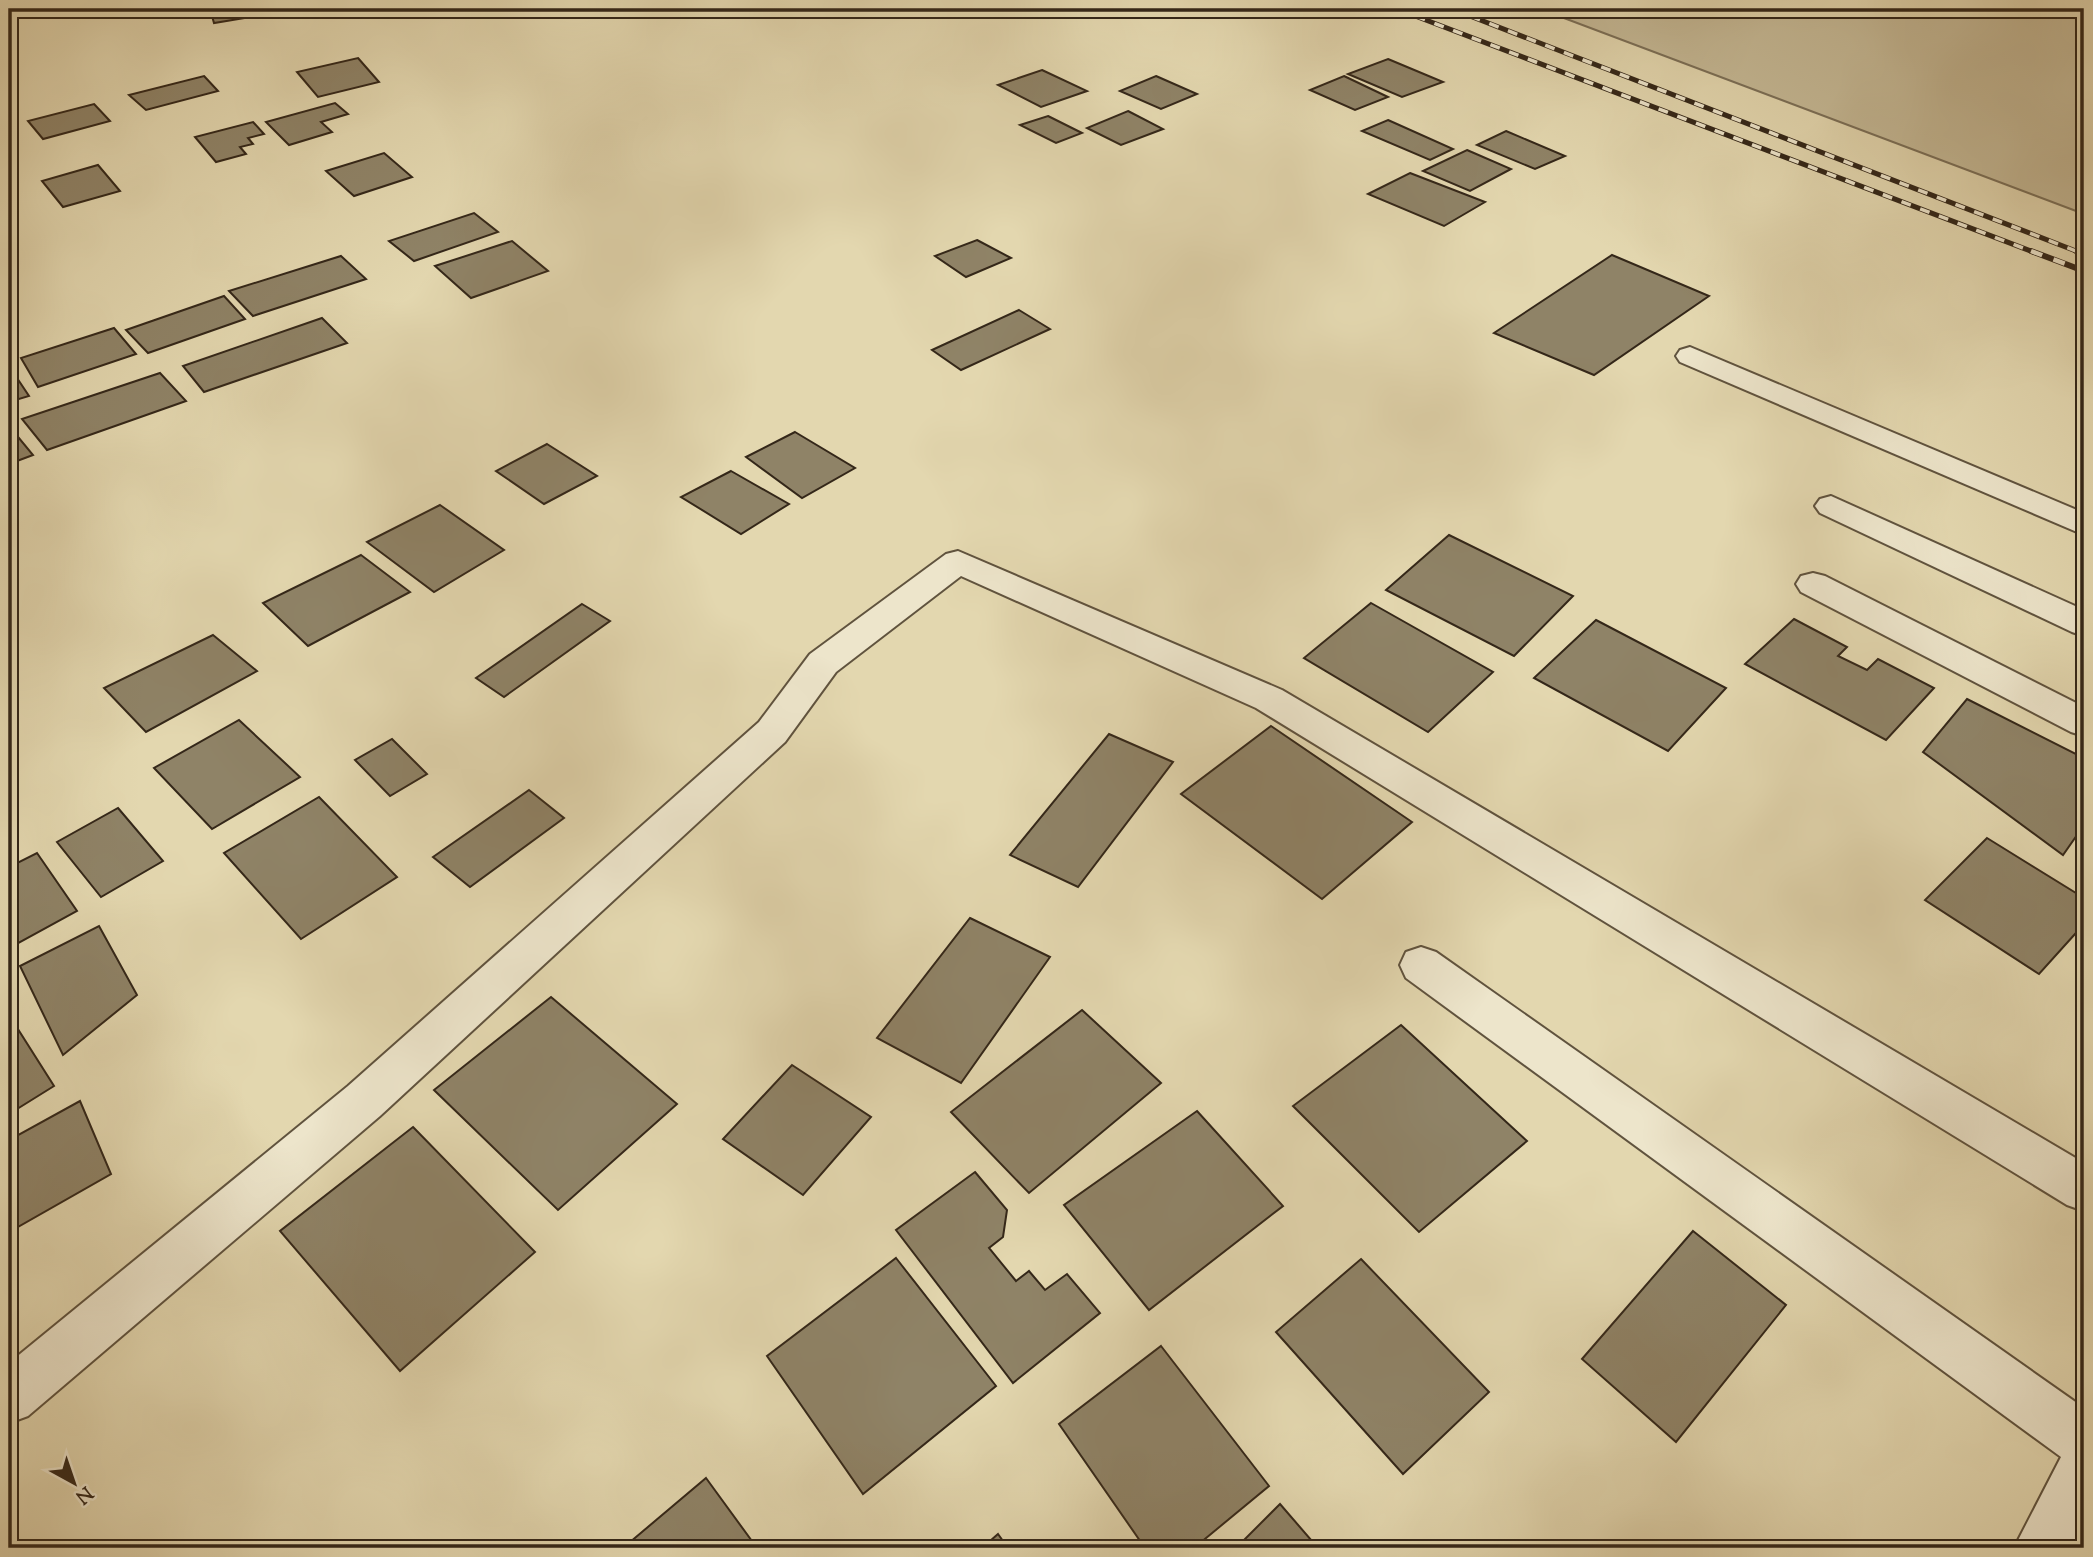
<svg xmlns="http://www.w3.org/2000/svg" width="2093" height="1557" font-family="'Sorts Mill Goudy',serif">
	<rect width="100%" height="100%" fill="#e3d7af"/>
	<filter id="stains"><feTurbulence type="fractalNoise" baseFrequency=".00286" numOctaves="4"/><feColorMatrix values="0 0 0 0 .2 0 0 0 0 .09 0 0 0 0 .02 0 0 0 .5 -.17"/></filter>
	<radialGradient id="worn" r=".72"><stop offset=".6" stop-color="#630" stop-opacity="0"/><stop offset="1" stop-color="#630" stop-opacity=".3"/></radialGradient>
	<!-- green -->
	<path fill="#c5b996" stroke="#7c7058" stroke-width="2" d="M 1540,9 L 2084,9 L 2084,214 Z"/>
	<!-- building -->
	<g fill="#8f8367" stroke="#342719" stroke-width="2">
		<path d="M 210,9 L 270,9 L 244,13 L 245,18 L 214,23 Z"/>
		<path d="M 358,58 L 379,82 L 318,97 L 297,72 Z"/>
		<path d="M 1388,59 L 1443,82 L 1402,97 L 1348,74 Z"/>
		<path d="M 1042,70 L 1087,91 L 1041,107 L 998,85 Z"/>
		<path d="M 204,76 L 218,91 L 146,110 L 129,95 Z"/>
		<path d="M 1156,76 L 1197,94 L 1161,109 L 1120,91 Z"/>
		<path d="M 1344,76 L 1388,97 L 1355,110 L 1310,90 Z"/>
		<path d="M 335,103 L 348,114 L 321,122 L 332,132 L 289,145 L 266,122 Z"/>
		<path d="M 94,104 L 110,121 L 43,139 L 28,121 Z"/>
		<path d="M 1128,111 L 1163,129 L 1121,145 L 1087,128 Z"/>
		<path d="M 1048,116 L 1082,133 L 1056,143 L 1020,125 Z"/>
		<path d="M 1388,120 L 1453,149 L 1430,160 L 1362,131 Z"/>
		<path d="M 253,122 L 264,134 L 248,138 L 253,144 L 240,147 L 246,154 L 216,162 L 195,137 Z"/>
		<path d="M 1506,131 L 1565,156 L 1535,169 L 1477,145 Z"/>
		<path d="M 1467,150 L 1511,169 L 1470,191 L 1423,171 Z"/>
		<path d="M 384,153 L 412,177 L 354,196 L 326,171 Z"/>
		<path d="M 98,165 L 120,191 L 63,207 L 42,181 Z"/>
		<path d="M 1410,173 L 1485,202 L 1444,226 L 1368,194 Z"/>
		<path d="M 474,213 L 498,232 L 414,261 L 389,241 Z"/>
		<path d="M 977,240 L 1011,258 L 966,277 L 935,256 Z"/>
		<path d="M 512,241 L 548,271 L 471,298 L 435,266 Z"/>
		<path d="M 1612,255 L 1709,296 L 1594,375 L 1494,333 Z"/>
		<path d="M 341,256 L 366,279 L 253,316 L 229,291 Z"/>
		<path d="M 224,296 L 245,319 L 148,353 L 126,330 Z"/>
		<path d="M 1019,310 L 1050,329 L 961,370 L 932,350 Z"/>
		<path d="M 322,318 L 347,343 L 204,392 L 183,366 Z"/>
		<path d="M 114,328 L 136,354 L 38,387 L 21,358 Z"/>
		<path d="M 9,366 L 29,396 L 9,402 Z"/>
		<path d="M 160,373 L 186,401 L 47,450 L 22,419 Z"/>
		<path d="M 9,426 L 33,455 L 9,464 Z"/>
		<path d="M 795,432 L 855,468 L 802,498 L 746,457 Z"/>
		<path d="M 547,444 L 597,476 L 544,504 L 496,471 Z"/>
		<path d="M 731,471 L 789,504 L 741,534 L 681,497 Z"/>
		<path d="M 440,505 L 504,550 L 434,592 L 367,542 Z"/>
		<path d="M 1449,535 L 1573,596 L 1514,656 L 1386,590 Z"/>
		<path d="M 361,555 L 410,592 L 308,646 L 263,603 Z"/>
		<path d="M 1371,603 L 1493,672 L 1428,732 L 1304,658 Z"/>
		<path d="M 582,604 L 610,621 L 504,697 L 476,678 Z"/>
		<path d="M 1794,619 L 1847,647 L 1838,656 L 1867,670 L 1878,659 L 1934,688 L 1886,740 L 1745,664 Z"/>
		<path d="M 1596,620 L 1726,688 L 1668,751 L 1534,678 Z"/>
		<path d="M 213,635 L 257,671 L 146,732 L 104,688 Z"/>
		<path d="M 1967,699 L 2084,758 L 2084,825 L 2063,855 L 1923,752 Z"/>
		<path d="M 239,720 L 300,777 L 212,829 L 154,768 Z"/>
		<path d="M 1271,726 L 1412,822 L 1322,899 L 1181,794 Z"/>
		<path d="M 1109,734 L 1173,762 L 1078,887 L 1010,855 Z"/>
		<path d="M 392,739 L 427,774 L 390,796 L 355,760 Z"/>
		<path d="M 529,790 L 564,818 L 470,887 L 433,857 Z"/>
		<path d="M 319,797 L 397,877 L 301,939 L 224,853 Z"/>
		<path d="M 118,808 L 163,861 L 101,897 L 57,842 Z"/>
		<path d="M 1987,838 L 2084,898 L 2084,924 L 2039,974 L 1925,900 Z"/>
		<path d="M 37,853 L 77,911 L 13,946 L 9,940 L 9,867 Z"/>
		<path d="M 970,918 L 1050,957 L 961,1083 L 877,1038 Z"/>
		<path d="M 99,926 L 137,995 L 63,1055 L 20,966 Z"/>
		<path d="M 551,997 L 677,1104 L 558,1210 L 434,1090 Z"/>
		<path d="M 1082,1010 L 1161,1083 L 1029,1193 L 951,1112 Z"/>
		<path d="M 9,1015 L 54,1086 L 9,1114 Z"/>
		<path d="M 1401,1025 L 1527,1141 L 1419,1232 L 1293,1106 Z"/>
		<path d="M 792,1065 L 871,1117 L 803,1195 L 723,1139 Z"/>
		<path d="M 80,1101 L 111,1174 L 9,1232 L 9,1140 Z"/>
		<path d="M 1197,1111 L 1283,1206 L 1149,1310 L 1064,1205 Z"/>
		<path d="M 413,1127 L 535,1252 L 400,1371 L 280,1231 Z"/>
		<path d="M 975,1172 L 1007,1210 L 1003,1237 L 989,1248 L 1016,1281 L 1029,1271 L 1045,1290 L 1067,1274 L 1100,1313 L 1013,1383 L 896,1230 Z"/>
		<path d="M 1693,1231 L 1786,1305 L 1676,1442 L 1582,1359 Z"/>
		<path d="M 896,1258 L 996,1386 L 863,1494 L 767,1356 Z"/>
		<path d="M 1361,1259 L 1489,1392 L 1403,1474 L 1276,1332 Z"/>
		<path d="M 1161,1346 L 1269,1486 L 1194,1548 L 1145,1548 L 1059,1424 Z"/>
		<path d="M 706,1478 L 757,1548 L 623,1548 Z"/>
		<path d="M 1280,1504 L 1318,1548 L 1236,1548 Z"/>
		<path d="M 998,1534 L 1008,1548 L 982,1548 Z"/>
	</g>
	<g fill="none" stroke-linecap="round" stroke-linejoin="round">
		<defs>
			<g id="minor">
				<path d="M 1690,347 L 2084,513 L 2084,535 L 1680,362 L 1676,356 L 1680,350 Z"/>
				<path d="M 1831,496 L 2084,610 L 2084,636 L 2072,632 L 1820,513 L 1815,506 L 1820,499 Z"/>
				<path d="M 958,551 L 1282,690 L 2084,1163 L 2084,1211 L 2067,1205 L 1256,708 L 961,576 L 836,672 L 785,742 L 380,1116 L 28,1416 L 9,1423 L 9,1363 L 348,1086 L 759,722 L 810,654 L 946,554 Z"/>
				<path d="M 1813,573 L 1825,576 L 2084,707 L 2084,736 L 2071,732 L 1801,592 L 1796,584 L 1801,576 Z"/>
				<path d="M 1421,947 L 1436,952 L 2084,1408 L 2084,1526 L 2073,1548 L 2014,1548 L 2061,1457 L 1406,978 L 1400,965 L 1406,952 Z"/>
			</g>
		</defs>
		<!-- minor casing -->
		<use href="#minor" stroke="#60533e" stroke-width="4"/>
		<!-- minor -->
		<use href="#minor" fill="#ede5cb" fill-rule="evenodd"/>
		<defs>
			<g id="rail-far1">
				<path d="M 1397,9 L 2036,253"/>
				<path d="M 1452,9 L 2081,253"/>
			</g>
			<g id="rail">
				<path d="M 2031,251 L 2084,271"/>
				<path d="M 2076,251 L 2084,254"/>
			</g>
		</defs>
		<!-- rail-far1 casing -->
		<use href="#rail-far1" stroke="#342719" stroke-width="5"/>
		<!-- rail casing -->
		<use href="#rail" stroke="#342719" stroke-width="6"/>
		<!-- rail-far1 -->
		<use href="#rail-far1" stroke="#ede5cb" stroke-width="3.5" stroke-dasharray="10" stroke-linecap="butt"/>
		<!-- rail -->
		<use href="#rail" stroke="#ede5cb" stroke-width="4.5" stroke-dasharray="12" stroke-linecap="butt"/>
	</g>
	<!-- margin -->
	<rect width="2093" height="1557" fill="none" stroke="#e3d7af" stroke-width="35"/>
	<rect x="10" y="10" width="2072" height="1536" fill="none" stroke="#342719" stroke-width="3.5"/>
	<rect x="18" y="18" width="2058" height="1522" fill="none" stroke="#342719" stroke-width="2"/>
	<!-- north arrow -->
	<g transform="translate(74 1483) rotate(140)" stroke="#ede5cb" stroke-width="5" paint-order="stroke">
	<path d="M0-5L12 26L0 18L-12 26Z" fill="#342719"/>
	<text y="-10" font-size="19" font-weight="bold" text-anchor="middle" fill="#342719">N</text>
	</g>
	<rect width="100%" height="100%" filter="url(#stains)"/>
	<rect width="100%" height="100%" fill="url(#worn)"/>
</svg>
